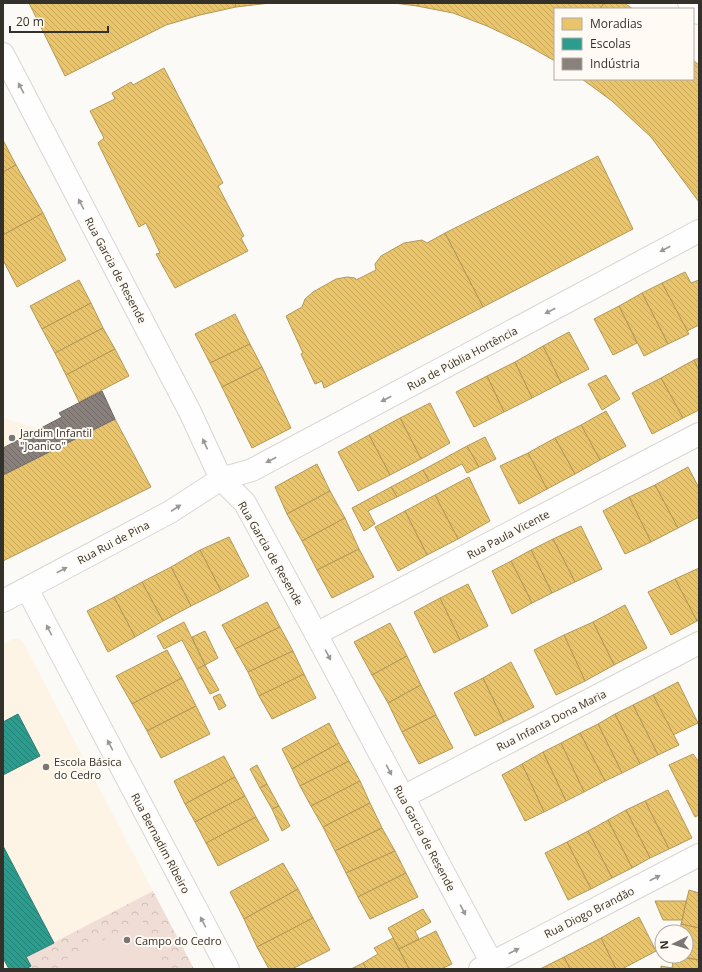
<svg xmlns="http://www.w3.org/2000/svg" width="702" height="972" font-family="'Open Sans',sans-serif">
	<defs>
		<pattern id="park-crowns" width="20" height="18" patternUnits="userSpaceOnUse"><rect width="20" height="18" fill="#f0ddd5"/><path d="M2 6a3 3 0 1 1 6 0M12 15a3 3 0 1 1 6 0" fill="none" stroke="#cebeb7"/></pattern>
		<pattern id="homes-back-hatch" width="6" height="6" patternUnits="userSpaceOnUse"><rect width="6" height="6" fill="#e9c46a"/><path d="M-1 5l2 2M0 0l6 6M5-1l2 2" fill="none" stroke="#c8a95c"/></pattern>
		<pattern id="schools-back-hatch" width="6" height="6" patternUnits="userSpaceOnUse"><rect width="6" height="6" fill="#2a9d8f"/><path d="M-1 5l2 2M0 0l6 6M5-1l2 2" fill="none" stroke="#258175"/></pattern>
		<pattern id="industry-back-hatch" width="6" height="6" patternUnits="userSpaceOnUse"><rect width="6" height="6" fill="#8a817c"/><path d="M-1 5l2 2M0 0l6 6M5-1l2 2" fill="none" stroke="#726a66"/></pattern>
	</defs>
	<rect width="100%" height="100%" fill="#fcfaf7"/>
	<!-- built -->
	<g fill="#fdf4e6">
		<path d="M 3,418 L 40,429 L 3,448 Z"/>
		<path d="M 13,639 L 19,639 L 23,642 L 153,891 L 26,957 L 31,966 L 26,969 L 3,969 L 3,644 Z"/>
	</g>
	<!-- park -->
	<path fill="url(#park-crowns)" d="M 153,891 L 194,969 L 26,969 L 31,966 L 26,957 Z"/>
	<!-- garden -->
	<path fill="#f0ddd5" d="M 142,920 L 167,969 L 68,969 L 63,961 Z"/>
	<!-- homes -->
	<g fill="url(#homes-back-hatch)" stroke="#b39857">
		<path d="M 29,3 L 235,3 L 236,7 L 200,15 L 166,25 L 65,76 Z"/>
		<path d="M 235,3 L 270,3 L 236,7 Z"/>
		<path d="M 394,3 L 418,3 L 417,6 Z"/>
		<path d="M 418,3 L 604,3 L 600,9 L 555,9 L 555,61 L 523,43 L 487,26 L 453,13 L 417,6 Z"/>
		<path d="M 604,3 L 624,3 L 633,9 L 600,9 Z"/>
		<path d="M 693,60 L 699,65 L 699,202 L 651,137 L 612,101 L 582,79 L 693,79 Z"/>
		<path d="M 164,68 L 223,183 L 218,186 L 244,236 L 241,238 L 248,251 L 175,288 L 156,254 L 160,253 L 146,223 L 139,227 L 98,143 L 104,138 L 90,111 L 115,99 L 112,93 L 131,82 L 133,85 Z"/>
		<path d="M 3,140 L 16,165 L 3,172 Z"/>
		<path d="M 598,156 L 633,229 L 483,307 L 445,233 Z"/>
		<path d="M 16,165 L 43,213 L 3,235 L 3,172 Z"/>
		<path d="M 43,213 L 66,260 L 17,287 L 3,260 L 3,235 Z"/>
		<path d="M 445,233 L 483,307 L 324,388 L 322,381 L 315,384 L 301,354 L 303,353 L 286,316 L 302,307 L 305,299 L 313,292 L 336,279 L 347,277 L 355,278 L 356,280 L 376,270 L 375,264 L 381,256 L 404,243 L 422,240 L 427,243 Z"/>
		<path d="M 685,272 L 691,283 L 699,280 L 699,297 L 698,298 L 699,300 L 699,325 L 687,331 L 662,283 Z"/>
		<path d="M 79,280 L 91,303 L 42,329 L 30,306 Z"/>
		<path d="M 662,283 L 689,334 L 668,344 L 642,293 Z"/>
		<path d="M 642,293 L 668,344 L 644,356 L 619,306 Z"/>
		<path d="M 91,303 L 103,328 L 55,353 L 42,329 Z"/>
		<path d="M 619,306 L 637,343 L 613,355 L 594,319 Z"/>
		<path d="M 235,314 L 250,344 L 210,363 L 195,334 Z"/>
		<path d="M 103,328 L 115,349 L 66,375 L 55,353 Z"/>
		<path d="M 569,332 L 589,369 L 561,383 L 543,346 Z"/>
		<path d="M 250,344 L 262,367 L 222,387 L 210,363 Z"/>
		<path d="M 543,346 L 561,383 L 532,398 L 515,362 Z"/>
		<path d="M 115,349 L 129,376 L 79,402 L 66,375 Z"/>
		<path d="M 699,358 L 699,371 L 694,360 Z"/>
		<path d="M 694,360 L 699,371 L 699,410 L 683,418 L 661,378 Z"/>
		<path d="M 515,362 L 532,398 L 504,412 L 487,376 Z"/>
		<path d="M 262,367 L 291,428 L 252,448 L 222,387 Z"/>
		<path d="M 606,375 L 620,399 L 602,410 L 588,384 Z"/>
		<path d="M 487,376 L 504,412 L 474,427 L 456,392 Z"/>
		<path d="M 661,378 L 683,418 L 652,434 L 632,393 Z"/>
		<path d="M 430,403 L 450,443 L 421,459 L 400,418 Z"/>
		<path d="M 606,411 L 626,446 L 600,460 L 581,425 Z"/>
		<path d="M 400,418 L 421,459 L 390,475 L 369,435 Z"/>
		<path d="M 115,419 L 151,487 L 3,561 L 3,475 Z"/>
		<path d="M 581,425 L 600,460 L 575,474 L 555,438 Z"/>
		<path d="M 369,435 L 390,475 L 358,491 L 338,452 Z"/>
		<path d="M 485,437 L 496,459 L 479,467 L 467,446 Z"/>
		<path d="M 555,438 L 575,474 L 547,489 L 528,453 Z"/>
		<path d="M 467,446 L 479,467 L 467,473 L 462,464 L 429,481 L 423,470 Z"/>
		<path d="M 528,453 L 547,489 L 519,504 L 500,466 Z"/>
		<path d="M 317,464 L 330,491 L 287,514 L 275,487 Z"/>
		<path d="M 688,467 L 699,488 L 699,517 L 678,528 L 655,485 Z"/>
		<path d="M 423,470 L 429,481 L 397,497 L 391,487 Z"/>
		<path d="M 469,477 L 490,521 L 458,539 L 435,495 Z"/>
		<path d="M 655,485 L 678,528 L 651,542 L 629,497 Z"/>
		<path d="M 391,487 L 397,497 L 368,511 L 375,524 L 364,531 L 352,508 Z"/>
		<path d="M 330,491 L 345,518 L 302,541 L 287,514 Z"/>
		<path d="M 435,495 L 458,539 L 427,555 L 405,511 Z"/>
		<path d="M 629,497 L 651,542 L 625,554 L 603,511 Z"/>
		<path d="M 405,511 L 427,555 L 398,571 L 375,527 Z"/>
		<path d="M 345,518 L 359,549 L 317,570 L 302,541 Z"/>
		<path d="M 581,526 L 602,569 L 575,582 L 553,539 Z"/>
		<path d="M 229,537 L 249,576 L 221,591 L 200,550 Z"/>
		<path d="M 553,539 L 575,582 L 552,593 L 531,550 Z"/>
		<path d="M 359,549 L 374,577 L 332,598 L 317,570 Z"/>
		<path d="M 200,550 L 221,591 L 191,606 L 171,567 Z"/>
		<path d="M 531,550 L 552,593 L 532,603 L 511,561 Z"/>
		<path d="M 511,561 L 532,603 L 512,614 L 492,571 Z"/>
		<path d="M 171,567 L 191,606 L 163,621 L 142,582 Z"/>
		<path d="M 699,568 L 699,620 L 697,621 L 675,579 Z"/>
		<path d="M 675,579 L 697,621 L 671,635 L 648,592 Z"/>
		<path d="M 142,582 L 163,621 L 135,637 L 114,597 Z"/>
		<path d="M 468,584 L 488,626 L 460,640 L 440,598 Z"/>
		<path d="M 114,597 L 135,637 L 108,652 L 87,611 Z"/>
		<path d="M 440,598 L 460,640 L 434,653 L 414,612 Z"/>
		<path d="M 267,602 L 280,627 L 235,649 L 222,625 Z"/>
		<path d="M 625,605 L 647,648 L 614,665 L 593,622 Z"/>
		<path d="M 184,622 L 205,665 L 197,669 L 182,640 L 164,649 L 157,636 Z"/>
		<path d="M 593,622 L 614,665 L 585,681 L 564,635 Z"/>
		<path d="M 390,623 L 407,656 L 372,675 L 354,642 Z"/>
		<path d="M 280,627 L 293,651 L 248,672 L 235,649 Z"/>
		<path d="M 205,631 L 218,658 L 205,665 L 192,637 Z"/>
		<path d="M 564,635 L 585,681 L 556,695 L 534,650 Z"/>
		<path d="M 167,650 L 182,678 L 132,704 L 116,676 Z"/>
		<path d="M 293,651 L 304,674 L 259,696 L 248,672 Z"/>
		<path d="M 407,656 L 421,685 L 388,703 L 372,675 Z"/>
		<path d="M 511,662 L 534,707 L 504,722 L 483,678 Z"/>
		<path d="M 205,665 L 219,690 L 210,694 L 197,669 Z"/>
		<path d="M 304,674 L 316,698 L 272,719 L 259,696 Z"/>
		<path d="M 182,678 L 196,706 L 147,731 L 132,704 Z"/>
		<path d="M 483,678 L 504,722 L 475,736 L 454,693 Z"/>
		<path d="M 678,682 L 698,723 L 673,735 L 653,695 Z"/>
		<path d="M 421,685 L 436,715 L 402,732 L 388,703 Z"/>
		<path d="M 220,694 L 226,706 L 219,710 L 213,697 Z"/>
		<path d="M 653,695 L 679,745 L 658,755 L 633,705 Z"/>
		<path d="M 633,705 L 658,755 L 640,764 L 615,714 Z"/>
		<path d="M 196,706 L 210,734 L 161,758 L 147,731 Z"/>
		<path d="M 615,714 L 640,764 L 622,773 L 598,724 Z"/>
		<path d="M 436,715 L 453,748 L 419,764 L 402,732 Z"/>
		<path d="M 329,723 L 339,743 L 292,769 L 282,749 Z"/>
		<path d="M 598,724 L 622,773 L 605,781 L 580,733 Z"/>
		<path d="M 580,733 L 605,781 L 584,792 L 561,743 Z"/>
		<path d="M 339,743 L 349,761 L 300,786 L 292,769 Z"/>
		<path d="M 561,743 L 584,792 L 566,801 L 543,752 Z"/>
		<path d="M 543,752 L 566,801 L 544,812 L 522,764 Z"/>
		<path d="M 693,754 L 699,762 L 699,815 L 695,817 L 669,765 Z"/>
		<path d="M 224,756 L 235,777 L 185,804 L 174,781 Z"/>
		<path d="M 349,761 L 360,781 L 311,806 L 300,786 Z"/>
		<path d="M 522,764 L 544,812 L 525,821 L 502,775 Z"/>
		<path d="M 257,765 L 267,784 L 260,788 L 250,769 Z"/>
		<path d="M 235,777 L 245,796 L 195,822 L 185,804 Z"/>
		<path d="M 360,781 L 370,803 L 323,827 L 311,806 Z"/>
		<path d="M 267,784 L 279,806 L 272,809 L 260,788 Z"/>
		<path d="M 668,790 L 692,838 L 669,849 L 645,801 Z"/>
		<path d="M 245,796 L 256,817 L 206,843 L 195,822 Z"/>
		<path d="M 645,801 L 669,849 L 650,858 L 626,810 Z"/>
		<path d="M 370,803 L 382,828 L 335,851 L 323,827 Z"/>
		<path d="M 279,806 L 290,826 L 282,831 L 272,809 Z"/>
		<path d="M 626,810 L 650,858 L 632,868 L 608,820 Z"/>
		<path d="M 256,817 L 269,840 L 218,866 L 206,843 Z"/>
		<path d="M 608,820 L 632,868 L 612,878 L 588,831 Z"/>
		<path d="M 382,828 L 395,851 L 346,873 L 335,851 Z"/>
		<path d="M 588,831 L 612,878 L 591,889 L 567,842 Z"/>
		<path d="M 567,842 L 591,889 L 568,900 L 545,853 Z"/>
		<path d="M 395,851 L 406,873 L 358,897 L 346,873 Z"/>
		<path d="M 283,863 L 298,889 L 244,919 L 230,892 Z"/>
		<path d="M 406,873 L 418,897 L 370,919 L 358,897 Z"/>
		<path d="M 298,889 L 313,918 L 257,947 L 244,919 Z"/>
		<path d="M 689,890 L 699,893 L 699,928 L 681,924 Z"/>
		<path d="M 655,901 L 686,901 L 682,920 L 663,920 Z"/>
		<path d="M 423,909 L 431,922 L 415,931 L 419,939 L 399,949 L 388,928 Z"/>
		<path d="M 639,917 L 656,951 L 622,969 L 616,969 L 601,938 Z"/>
		<path d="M 313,918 L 330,950 L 292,969 L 269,969 L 257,947 Z"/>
		<path d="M 681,924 L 699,928 L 699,960 L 678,956 L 686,956 L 686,932 L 680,932 Z"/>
		<path d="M 436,931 L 452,964 L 441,969 L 409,969 L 399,949 Z"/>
		<path d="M 393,938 L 409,969 L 366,969 L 363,963 L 378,954 L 374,948 Z"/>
		<path d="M 601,938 L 616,969 L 570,969 L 564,957 Z"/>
		<path d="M 674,956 L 699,960 L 699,969 L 661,969 L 661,966 L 672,968 Z"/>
		<path d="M 564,957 L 570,969 L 540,969 Z"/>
		<path d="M 363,963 L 366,969 L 351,969 Z"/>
	</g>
	<!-- schools -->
	<g fill="url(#schools-back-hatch)" stroke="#2d7d71">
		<path d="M 18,714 L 40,756 L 3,775 L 3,722 Z"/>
		<path d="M 3,846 L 54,943 L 26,957 L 31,966 L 26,969 L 9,969 L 3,958 Z"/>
	</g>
	<!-- industry -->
	<path fill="url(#industry-back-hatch)" stroke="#706963" d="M 102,391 L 115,419 L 3,475 L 3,448 L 62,417 L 59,413 Z"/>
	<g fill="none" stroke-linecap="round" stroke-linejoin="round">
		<defs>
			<g id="street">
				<path d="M 3,54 L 190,412 L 221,479 L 245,503 L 316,634 L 495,969"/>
				<path d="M 27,589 L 228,969"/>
				<path d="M 3,601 L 170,512 L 221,479 L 252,470 L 699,231"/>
				<path d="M 316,634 L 699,434"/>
				<path d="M 403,797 L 699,643"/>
				<path d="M 480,969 L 699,855"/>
			</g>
			<path id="secondary" d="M 689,3 L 699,13"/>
		</defs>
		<!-- street casing -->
		<use href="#street" stroke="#d8d6d0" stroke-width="24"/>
		<!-- secondary casing -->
		<use href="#secondary" stroke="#d8d6d0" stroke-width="24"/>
		<!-- street -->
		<use href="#street" stroke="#fffefe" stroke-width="22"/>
		<!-- secondary -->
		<use href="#secondary" stroke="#fffefe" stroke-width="22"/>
	</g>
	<!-- one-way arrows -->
	<defs><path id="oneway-solid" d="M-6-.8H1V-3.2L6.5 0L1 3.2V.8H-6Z"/></defs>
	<g fill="#9a9894">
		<use href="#oneway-solid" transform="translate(21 88) rotate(-118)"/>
		<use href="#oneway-solid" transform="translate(81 204) rotate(-118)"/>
		<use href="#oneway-solid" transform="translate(665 249) rotate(152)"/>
		<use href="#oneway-solid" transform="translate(550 311) rotate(152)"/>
		<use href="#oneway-solid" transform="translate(386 399) rotate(152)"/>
		<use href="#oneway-solid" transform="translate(205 444) rotate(-115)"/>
		<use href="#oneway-solid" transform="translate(271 460) rotate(152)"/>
		<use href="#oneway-solid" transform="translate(176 508) rotate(-33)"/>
		<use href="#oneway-solid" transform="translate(62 570) rotate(-28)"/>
		<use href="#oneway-solid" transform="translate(49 630) rotate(-118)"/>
		<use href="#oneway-solid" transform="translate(328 655) rotate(62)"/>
		<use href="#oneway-solid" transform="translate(110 745) rotate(-118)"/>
		<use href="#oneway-solid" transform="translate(389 770) rotate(62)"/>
		<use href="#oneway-solid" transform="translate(655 878) rotate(-27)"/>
		<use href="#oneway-solid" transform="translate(463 910) rotate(62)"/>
		<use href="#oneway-solid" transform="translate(203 922) rotate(-118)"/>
		<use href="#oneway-solid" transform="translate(514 951) rotate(-27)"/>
	</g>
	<!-- markers -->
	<g fill="#7a7772" stroke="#fffbf4" stroke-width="1.5">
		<circle cx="12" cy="438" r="4"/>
		<circle cx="46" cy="767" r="4"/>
		<circle cx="127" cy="940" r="4"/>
	</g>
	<g text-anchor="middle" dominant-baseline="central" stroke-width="4" stroke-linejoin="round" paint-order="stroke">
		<!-- street labels -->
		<g font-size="11" fill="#34312a" stroke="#fffbf4">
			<text transform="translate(116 270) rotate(62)">Rua Garcia de Resende</text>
			<text transform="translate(462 358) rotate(-28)">Rua de Públia Hortência</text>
			<text transform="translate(508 534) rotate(-28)">Rua Paula Vicente</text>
			<text transform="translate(113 542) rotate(-28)">Rua Rui de Pina</text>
			<text transform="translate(271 553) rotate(60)">Rua Garcia de Resende</text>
			<text transform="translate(551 720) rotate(-27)">Rua Infanta Dona Maria</text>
			<text transform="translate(425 838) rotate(62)">Rua Garcia de Resende</text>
			<text transform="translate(161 843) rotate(62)">Rua Bernadim Ribeiro</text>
			<text transform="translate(589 912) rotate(-27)">Rua Diogo Brandão</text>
		</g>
		<!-- poi labels -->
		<g font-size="11" fill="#34312a" stroke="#fffbf4" text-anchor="start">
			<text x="20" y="432">Jardim Infantil<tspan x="20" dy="13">"Joanico"</tspan></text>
			<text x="54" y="761">Escola Básica<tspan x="54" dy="13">do Cedro</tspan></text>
			<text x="135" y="940">Campo do Cedro</text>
		</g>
	</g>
	<!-- border -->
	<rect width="702" height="972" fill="none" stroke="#34312a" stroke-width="8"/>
	<!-- legend -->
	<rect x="554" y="8" width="140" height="72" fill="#fffbf4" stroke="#aeaaa3"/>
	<rect x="562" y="18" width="20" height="12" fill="#e9c46a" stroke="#aeaaa3"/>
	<text x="590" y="28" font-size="12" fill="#34312a">Moradias</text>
	<rect x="562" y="38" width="20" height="12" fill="#2a9d8f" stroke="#aeaaa3"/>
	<text x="590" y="48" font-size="12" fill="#34312a">Escolas</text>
	<rect x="562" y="58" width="20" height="12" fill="#8a817c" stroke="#aeaaa3"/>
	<text x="590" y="68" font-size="12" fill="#34312a">Indústria</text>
	<!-- north arrow -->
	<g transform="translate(674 944) rotate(265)"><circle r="19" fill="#fffbf4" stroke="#aeaaa3"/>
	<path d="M0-3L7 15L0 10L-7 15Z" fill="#7a7772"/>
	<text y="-6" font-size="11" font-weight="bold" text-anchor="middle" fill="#34312a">N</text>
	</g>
	<!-- scale -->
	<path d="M10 26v6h98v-6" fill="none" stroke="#34312a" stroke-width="2"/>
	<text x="16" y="26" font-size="12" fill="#34312a" stroke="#fffbf4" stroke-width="3" paint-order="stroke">20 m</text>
</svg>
